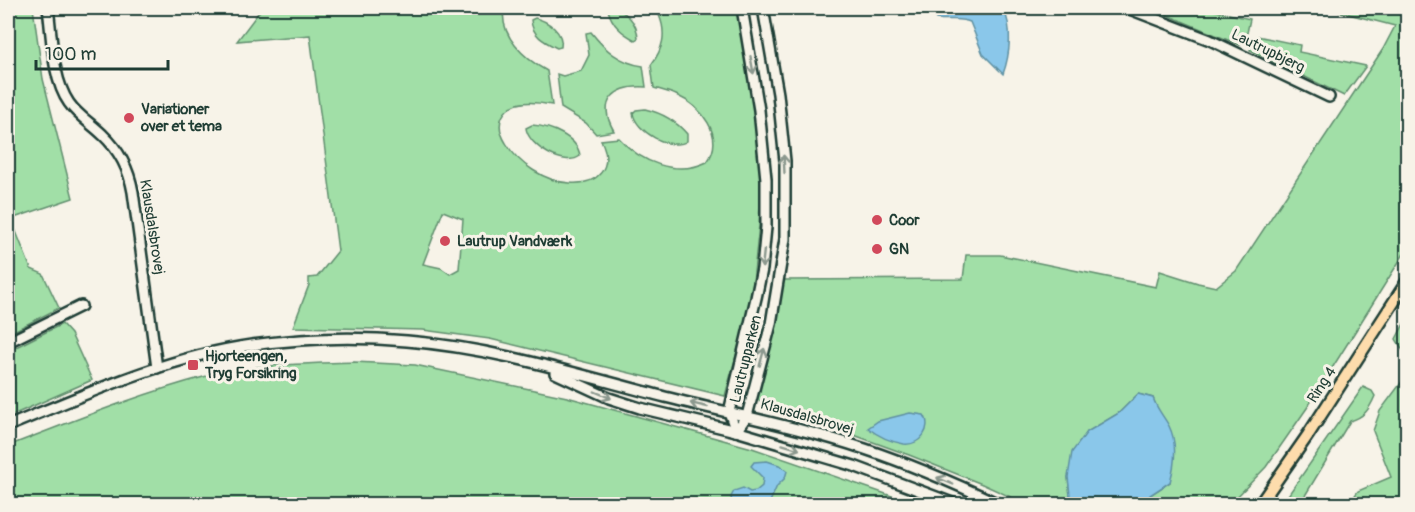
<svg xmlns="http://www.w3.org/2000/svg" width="1415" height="512" font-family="Pangolin,sans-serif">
	<rect width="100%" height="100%" fill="#f7f3e8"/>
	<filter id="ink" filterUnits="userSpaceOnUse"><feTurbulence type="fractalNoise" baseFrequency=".0167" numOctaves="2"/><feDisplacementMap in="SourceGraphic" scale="12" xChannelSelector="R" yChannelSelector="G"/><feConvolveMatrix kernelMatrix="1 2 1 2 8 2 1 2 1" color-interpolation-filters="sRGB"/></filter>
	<g filter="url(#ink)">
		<!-- green -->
		<g fill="#a1dfa7" stroke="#608e6e" stroke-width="1.5" fill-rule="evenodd">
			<path d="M 8,8 L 33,8 L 43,79 L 73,198 L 11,219 L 31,269 L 43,274 L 59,308 L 8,334 Z"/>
			<path d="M 262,8 L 504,8 C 499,36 525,59 547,71 L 552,105 C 536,102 511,98 502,117 C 498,126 501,135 506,143 C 518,164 546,182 570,183 C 599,185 614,167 601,140 L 619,138 C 640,162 676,177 707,162 C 726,136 701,106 676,95 C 669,92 661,90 654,88 L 651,65 C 663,49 667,34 659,15 C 684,7 711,8 737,8 L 756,116 L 761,178 L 759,225 L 751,301 L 725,396 L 490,339 L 423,330 L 293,327 L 309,285 L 309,278 L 317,277 L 338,251 L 310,35 L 237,41 ZM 443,211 L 463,219 L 459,269 L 450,274 L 441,268 L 423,264 Z"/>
			<path d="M 610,8 C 626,10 637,22 638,38 L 635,40 C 622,33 612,25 608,10 Z"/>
			<path d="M 1150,8 L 1204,8 L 1250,19 L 1247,33 L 1240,45 Z"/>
			<path d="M 1325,8 L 1407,8 L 1407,249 L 1307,408 L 1266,467 L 1230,504 L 1146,504 L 1150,495 L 1170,482 L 1169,427 L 1158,411 L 1153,398 L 1138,394 L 1119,413 L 1087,432 L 1068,477 L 1071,504 L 1026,504 L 982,484 L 909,455 L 757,400 L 783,280 L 963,279 L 966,255 L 1000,255 L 1156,287 L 1160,271 L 1198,283 L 1216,287 L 1236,271 L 1383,49 L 1395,26 Z"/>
			<path d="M 535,18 C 548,21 564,32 561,47 L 557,48 C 545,42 532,36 531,20 Z"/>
			<path d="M 591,32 C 605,50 620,63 643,66 L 646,87 C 616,85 596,100 614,131 L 596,134 L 586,123 L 561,108 L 557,74 L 563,76 L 581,71 L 589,55 L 586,33 Z"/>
			<path d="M 1257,36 L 1300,45 L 1299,52 L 1366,66 L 1344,96 L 1250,50 Z"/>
			<path d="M 645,109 C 662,113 676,121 687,134 L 687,141 C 671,152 635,131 633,113 L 636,110 Z"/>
			<path d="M 532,125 C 549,126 578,137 580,156 C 565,168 528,146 526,128 Z"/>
			<path d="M 1407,318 L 1407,357 L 1396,339 Z"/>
			<path d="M 62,324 L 71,334 L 92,380 L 8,417 L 8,351 Z"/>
			<path d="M 354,362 L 415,365 L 567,397 L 752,448 L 915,504 L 8,504 L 8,446 C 73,421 139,394 207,376 C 255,364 306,364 354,362 Z"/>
			<path d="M 1407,375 L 1407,504 L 1349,504 L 1358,491 L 1391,477 L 1373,431 L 1380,411 Z"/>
			<path d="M 1363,387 L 1372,391 L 1375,396 C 1369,410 1364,417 1350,421 L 1300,504 L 1282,504 Z"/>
		</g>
		<!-- water -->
		<g fill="#8ac7ea" stroke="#5f90a1" stroke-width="1.5">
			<path d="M 931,8 L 1003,8 C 1013,27 1010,55 1003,74 L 983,54 L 970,22 C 959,17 948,21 936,19 Z"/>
			<path d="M 1138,394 L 1153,398 C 1158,411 1163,415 1169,426 C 1178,444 1175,464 1170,482 L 1150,495 L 1146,504 L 1071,504 L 1068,477 L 1072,452 L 1087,432 L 1119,413 Z"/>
			<path d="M 910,413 L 924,415 C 933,428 920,446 904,444 C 892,442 878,436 868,428 L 878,421 Z"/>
			<path d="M 767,461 L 779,465 L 787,471 L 785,478 L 777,486 L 769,504 L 732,504 L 731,497 L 734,491 L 743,488 L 750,492 L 756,491 L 762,486 L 763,478 L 751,466 L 754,462 Z"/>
		</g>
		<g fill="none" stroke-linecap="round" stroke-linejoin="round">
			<defs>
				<g id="minor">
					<path d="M 48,8 C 52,36 52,79 69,103 C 78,116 92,124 103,135 C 120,151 129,169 133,192 L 157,368"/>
					<path d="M 1127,8 L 1210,40 L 1329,97"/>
					<path d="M 8,342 L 81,306"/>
					<path d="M 555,373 L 609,398 L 640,408 L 736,431 L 854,466 L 955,504"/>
					<path d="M 8,426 C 86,394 167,357 252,345 C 303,338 356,336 407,341 C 495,348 580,375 665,397 C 732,414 799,427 865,449 C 910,464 956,484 999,504"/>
					<path d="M 736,431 L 747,416 L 771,324 L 785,239 L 785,161 L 778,94 L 763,8"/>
					<path d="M 736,431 L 729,412 L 756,298 L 762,269 L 766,227 L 766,179 L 759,110 L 742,8"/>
				</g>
				<path id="major" d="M 1260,504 L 1308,435 L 1408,280"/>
			</defs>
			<!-- minor casing -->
			<use href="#minor" stroke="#1f3d34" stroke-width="14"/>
			<!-- major casing -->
			<use href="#major" stroke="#1f3d34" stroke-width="15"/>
			<!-- minor -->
			<use href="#minor" stroke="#f7f3e8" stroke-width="9"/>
			<!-- major -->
			<use href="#major" stroke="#fddcac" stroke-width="10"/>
		</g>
		<!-- one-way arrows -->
		<defs><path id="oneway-shaft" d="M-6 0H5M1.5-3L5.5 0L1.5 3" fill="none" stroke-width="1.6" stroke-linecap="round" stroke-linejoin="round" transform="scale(1.5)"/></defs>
		<g stroke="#8b988e">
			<use href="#oneway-shaft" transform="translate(752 65) rotate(80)"/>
			<use href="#oneway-shaft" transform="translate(784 164) rotate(-93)"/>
			<use href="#oneway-shaft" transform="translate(763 259) rotate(96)"/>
			<use href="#oneway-shaft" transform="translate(762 357) rotate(-75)"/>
			<use href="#oneway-shaft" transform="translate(603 395) rotate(23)"/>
			<use href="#oneway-shaft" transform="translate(699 405) rotate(-167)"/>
			<use href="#oneway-shaft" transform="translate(791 447) rotate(17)"/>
			<use href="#oneway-shaft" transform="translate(945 481) rotate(-157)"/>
		</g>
	</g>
	<!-- markers -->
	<g fill="#d1495b" stroke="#f7f3e8" stroke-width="2">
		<circle cx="129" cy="118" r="6"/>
		<circle cx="877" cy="220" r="6"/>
		<circle cx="445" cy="241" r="6"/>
		<circle cx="877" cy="249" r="6"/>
		<rect x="187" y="359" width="12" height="12" rx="3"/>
	</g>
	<g text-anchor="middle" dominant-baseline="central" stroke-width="6" stroke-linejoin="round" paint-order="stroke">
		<!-- street labels -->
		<g font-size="15" fill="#1f3d34" stroke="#f7f3e8">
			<text transform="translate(1268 51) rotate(26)">Lautrupbjerg</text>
			<text transform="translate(152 227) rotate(81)">Klausdalsbrovej</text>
			<text transform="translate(746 359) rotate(-76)">Lautrupparken</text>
			<text transform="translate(1322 385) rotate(-57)">Ring 4</text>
			<text transform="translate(807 417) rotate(16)">Klausdalsbrovej</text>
		</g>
		<!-- poi labels -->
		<g font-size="15" font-weight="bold" fill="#1f3d34" stroke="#f7f3e8" text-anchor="start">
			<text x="141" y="109">Variationer<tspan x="141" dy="17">over et tema</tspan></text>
			<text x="889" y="220">Coor</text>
			<text x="457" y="241">Lautrup Vandværk</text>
			<text x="889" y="249">GN</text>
			<text x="205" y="356">Hjorteengen,<tspan x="205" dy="17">Tryg Forsikring</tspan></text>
		</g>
	</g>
	<!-- margin -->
	<rect width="1415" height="512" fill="none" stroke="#f7f3e8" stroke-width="30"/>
	<rect x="15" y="15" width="1385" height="482" fill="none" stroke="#1f3d34" stroke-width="2" filter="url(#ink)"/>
	<!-- scale -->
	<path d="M36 60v9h132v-9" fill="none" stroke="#1f3d34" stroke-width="3"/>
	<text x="45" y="60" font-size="18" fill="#1f3d34" stroke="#f7f3e8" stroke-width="4.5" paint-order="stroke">100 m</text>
</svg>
